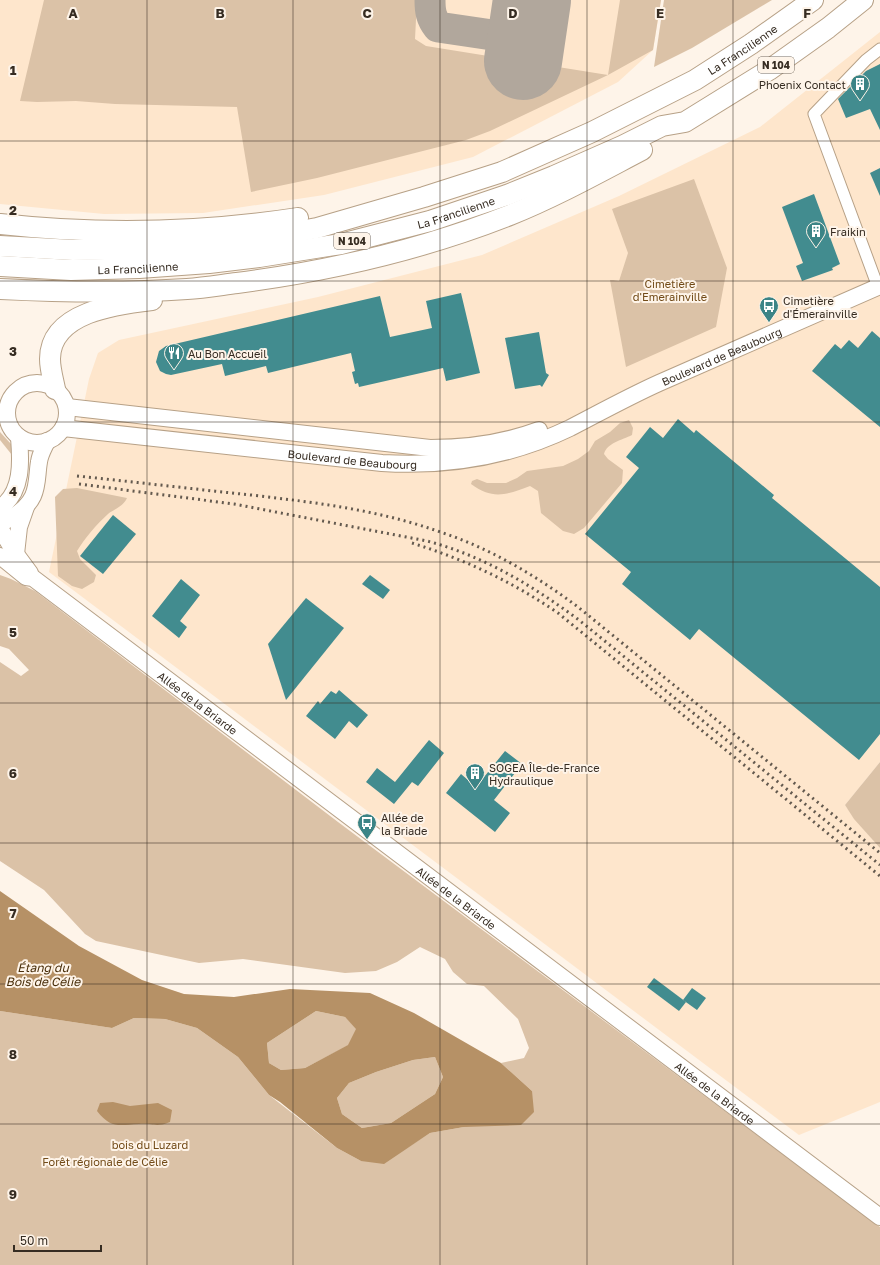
<svg xmlns="http://www.w3.org/2000/svg" width="880" height="1265" font-family="'Golos Text',sans-serif">
	<rect width="100%" height="100%" fill="#fef4e9"/>
	<!-- built -->
	<g fill="#fee6cc">
		<path d="M 0,0 L 661,0 L 653,50 L 618,82 L 473,157 L 324,195 L 203,213 L 104,214 L 0,204 Z"/>
		<path d="M 880,32 L 880,762 L 845,805 L 855,819 L 880,848 L 880,1102 L 799,1135 L 49,572 L 89,379 L 98,353 L 119,340 L 318,297 L 482,255 L 619,196 L 760,127 Z"/>
	</g>
	<!-- green -->
	<g fill="#dbc2a7">
		<path d="M 44,0 L 417,0 L 415,39 L 426,46 L 608,75 L 620,0 L 661,0 L 653,50 L 608,75 L 490,131 L 466,140 L 317,178 L 251,192 L 237,107 L 115,104 L 76,101 L 37,102 L 20,101 Z"/>
		<path d="M 664,0 L 772,0 L 692,48 L 654,67 Z"/>
		<path d="M 694,179 L 727,268 L 716,327 L 626,367 L 610,280 L 613,280 L 619,281 L 628,253 L 612,209 Z"/>
		<path d="M 629,420 L 633,428 L 632,435 C 622,440 607,443 604,454 L 608,459 L 623,470 L 622,483 L 584,528 L 574,534 L 563,531 L 541,513 L 538,491 L 530,486 C 507,495 492,500 471,484 L 472,481 L 477,479 L 487,483 L 506,483 L 517,478 L 527,471 L 563,466 L 578,459 L 589,451 L 595,441 L 610,432 L 620,423 Z"/>
		<path d="M 0,432 L 11,444 L 14,455 L 12,455 L 0,440 Z"/>
		<path d="M 77,488 L 127,498 C 123,507 114,509 108,514 C 96,525 85,538 77,551 L 80,559 L 96,575 L 94,582 L 82,589 L 72,586 L 58,576 L 55,497 L 63,489 Z"/>
		<path d="M 0,575 L 11,579 L 35,591 L 338,822 L 880,1227 L 880,1265 L 0,1265 L 0,1011 L 112,1028 L 134,1018 L 165,1019 L 197,1028 L 238,1057 L 269,1095 L 337,1148 L 361,1161 L 407,1148 L 430,1133 L 464,1127 L 532,1091 L 501,1063 L 524,1058 L 529,1048 L 518,1019 L 484,986 L 467,984 L 453,972 L 445,959 L 420,947 L 397,962 L 376,971 L 345,973 L 243,959 L 199,963 L 96,941 L 85,934 L 44,890 L 0,861 L 0,662 L 21,676 L 29,670 L 9,649 L 0,646 Z"/>
		<path d="M 880,762 L 880,848 L 854,819 L 845,805 Z"/>
		<path d="M 316,1011 L 345,1017 L 357,1029 L 349,1045 L 305,1068 L 281,1070 L 269,1063 L 267,1043 Z"/>
		<path d="M 435,1057 L 443,1077 L 435,1094 L 391,1123 L 362,1128 L 342,1114 L 337,1098 L 349,1083 L 376,1072 L 413,1060 Z"/>
	</g>
	<!-- water -->
	<g fill="#b69166" fill-rule="evenodd">
		<path d="M 0,891 L 79,946 L 142,980 L 184,994 L 234,997 L 290,989 L 370,993 L 414,1013 L 501,1063 L 532,1091 L 534,1112 L 521,1125 L 464,1127 L 430,1133 L 384,1164 L 361,1161 L 337,1148 L 280,1102 L 269,1095 L 238,1057 L 197,1028 L 165,1019 L 134,1018 L 112,1028 L 0,1011 ZM 316,1011 L 345,1017 L 356,1029 L 348,1045 L 305,1068 L 281,1070 L 269,1063 L 267,1043 ZM 435,1057 L 443,1077 L 435,1094 L 391,1123 L 362,1128 L 342,1114 L 337,1098 L 349,1083 L 376,1072 L 413,1060 Z"/>
		<path d="M 113,1102 L 130,1106 L 158,1103 L 172,1110 L 170,1122 C 155,1128 154,1123 139,1124 C 119,1125 111,1129 97,1111 L 100,1103 Z"/>
	</g>
	<g fill="none" stroke-linecap="round" stroke-linejoin="round">
		<!-- taxiway -->
		<path stroke="#b1a79c" stroke-width="31" d="M 430,0 C 430,11 431,18 438,27 L 526,40"/>
		<!-- runway -->
		<path stroke="#b1a79c" stroke-width="78" d="M 523,61 L 532,0"/>
	</g>
	<!-- building -->
	<g fill="#428c8f">
		<path d="M 880,64 L 880,130 L 870,109 L 846,118 L 838,99 L 866,71 Z"/>
		<path d="M 880,168 L 880,196 L 870,173 Z"/>
		<path d="M 814,194 L 840,264 L 832,268 L 833,270 L 802,281 L 796,266 L 803,263 L 782,207 Z"/>
		<path d="M 461,293 L 480,373 L 446,381 L 443,368 L 359,387 L 358,383 L 355,384 L 352,372 L 355,371 L 351,353 L 268,373 L 266,366 L 225,376 L 222,364 L 171,375 L 166,374 L 160,371 L 156,362 L 159,351 L 166,346 L 380,296 L 390,337 L 432,328 L 426,301 Z"/>
		<path d="M 872,331 L 880,338 L 880,427 L 812,371 L 835,344 L 841,349 L 849,340 L 858,348 Z"/>
		<path d="M 539,332 L 546,373 L 549,375 L 542,387 L 540,385 L 515,389 L 505,338 Z"/>
		<path d="M 678,419 L 694,433 L 696,430 L 774,495 L 772,498 L 880,587 L 880,734 L 859,760 L 699,629 L 690,640 L 622,584 L 631,572 L 585,534 L 639,468 L 626,457 L 650,427 L 663,438 Z"/>
		<path d="M 113,515 L 136,534 L 103,574 L 80,556 Z"/>
		<path d="M 370,575 L 390,590 L 383,599 L 362,584 Z"/>
		<path d="M 181,579 L 200,595 L 180,621 L 187,627 L 179,638 L 152,616 Z"/>
		<path d="M 306,598 L 344,628 L 286,700 L 268,644 Z"/>
		<path d="M 339,690 L 368,715 L 357,728 L 349,721 L 335,739 L 306,716 L 318,701 L 320,704 L 331,691 L 336,694 Z"/>
		<path d="M 429,740 L 444,753 L 418,786 L 412,782 L 394,804 L 366,782 L 377,768 L 395,782 Z"/>
		<path d="M 505,751 L 522,764 L 494,800 L 510,813 L 495,832 L 446,793 L 461,774 L 476,787 Z"/>
		<path d="M 654,978 L 686,1002 L 679,1011 L 647,987 Z"/>
		<path d="M 692,988 L 706,998 L 697,1010 L 683,1000 Z"/>
	</g>
	<g fill="none" stroke-linecap="round" stroke-linejoin="round">
		<defs>
			<path id="street" d="M 878,287 L 814,114 L 866,60 L 880,49"/>
			<g id="secondary">
				<circle cx="37" cy="413" r="30"/>
				<path d="M 67,407 L 430,448 C 467,448 504,443 539,430"/>
				<path id="s1" d="M 63,428 L 382,463 C 447,467 510,457 570,428 C 599,413 628,397 659,383 C 732,351 806,319 880,286"/>
				<path d="M 0,508 C 23,492 21,461 19,437"/>
				<path d="M 0,524 C 12,518 27,509 33,496 C 38,485 37,473 39,462 C 40,454 44,448 47,441"/>
				<path d="M 0,528 L 13,550 L 30,573"/>
				<path d="M 16,554 L 19,527 L 26,507"/>
				<path id="s2" d="M 0,556 L 26,577 L 33,578 L 880,1217"/>
			</g>
			<g id="highway">
				<path d="M 0,224 C 99,235 200,233 298,218"/>
				<path id="s3" d="M 0,246 L 73,250 L 138,249 L 209,244 L 256,239 L 317,228 L 424,197 L 502,172 L 592,132 L 695,80 L 751,44 L 813,0"/>
				<path id="s4" d="M 0,266 L 71,270 L 139,268 L 209,263 L 259,257 L 341,244 L 430,221 L 507,195 L 554,176 L 622,146 L 662,126 L 685,122 L 769,70 L 828,28 L 863,0"/>
				<path d="M 0,289 C 62,292 125,293 187,289 C 204,288 221,285 237,283 C 329,271 424,249 510,215 C 555,197 598,173 642,150"/>
				<path d="M 55,389 C 53,379 50,369 50,359 C 50,312 117,304 152,300"/>
			</g>
		</defs>
		<!-- street casing -->
		<use href="#street" stroke="#b7a187" stroke-width="13"/>
		<!-- secondary casing -->
		<use href="#secondary" stroke="#b7a187" stroke-width="18"/>
		<!-- highway casing -->
		<use href="#highway" stroke="#b7a187" stroke-width="22"/>
		<!-- street -->
		<use href="#street" stroke="#fff" stroke-width="11"/>
		<!-- secondary -->
		<use href="#secondary" stroke="#fff" stroke-width="16"/>
		<!-- highway -->
		<use href="#highway" stroke="#fff" stroke-width="20"/>
		<!-- rail -->
		<g stroke="#645a4f" stroke-width="3" stroke-dasharray="2 4" stroke-linecap="butt">
			<path d="M 77,476 C 135,482 193,489 251,495 C 320,503 380,510 446,534 C 493,550 538,577 578,607 L 880,853"/>
			<path d="M 79,484 L 234,504 L 427,541 C 484,556 533,586 579,620 L 880,865"/>
			<path d="M 412,543 C 466,560 511,581 558,613 L 880,876"/>
		</g>
	</g>
	<!-- grid -->
	<path fill="none" stroke="#362c22" stroke-width="1" stroke-opacity="0.55" d="M 147,0 L 147,1265M 293,0 L 293,1265M 440,0 L 440,1265M 587,0 L 587,1265M 733,0 L 733,1265M 0,141 L 880,141M 0,281 L 880,281M 0,422 L 880,422M 0,562 L 880,562M 0,703 L 880,703M 0,843 L 880,843M 0,984 L 880,984M 0,1124 L 880,1124"/>
	<!-- icons -->
	<defs>
		<symbol id="building-pin" viewBox="-11 -11 22 30"><path d="M0 17L-7.5 6A9.5 9.5 0 1 1 7.5 6Z" fill="#3b8486" stroke="#fef4e9"/><path d="M-4-6H4V6H1V3H-1V6H-4ZM-2.5-4.3h1.7v1.8h-1.7ZM.8-4.3h1.7v1.8H.8ZM-2.5-1h1.7V.8h-1.7ZM.8-1h1.7V.8H.8Z" fill="#fff"/></symbol>
		<symbol id="bus-pin" viewBox="-11 -11 22 30"><path d="M0 17L-7.5 6A9.5 9.5 0 1 1 7.5 6Z" fill="#3b8486" stroke="#fef4e9"/><path d="M-5-6H5V4H4V6H2V4H-2V6H-4V4H-5ZM-3.5-4V0h7V-4ZM-3.5 1.2v1.5H-2V1.2ZM2 1.2v1.5H3.5V1.2Z" fill="#fff"/></symbol>
		<symbol id="restaurant-pin" viewBox="-11 -11 22 30"><path d="M0 17L-7.5 6A9.5 9.5 0 1 1 7.5 6Z" fill="#3b8486" stroke="#fef4e9"/><path d="M-5-6h1v4h1v-4h1v4h1v-4h1v5L-1.5 .5V6h-2V.5L-5-1ZM5-6V6H3V1.5H1.5Q1.5-4 5-6Z" fill="#fff"/></symbol>
	</defs>
	<g fill-rule="evenodd">
		<use href="#building-pin" x="849" y="73" width="22" height="30"/>
		<use href="#building-pin" x="805" y="220" width="22" height="30"/>
		<use href="#bus-pin" x="758" y="295" width="22" height="30"/>
		<use href="#restaurant-pin" x="163" y="342" width="22" height="30"/>
		<use href="#building-pin" x="464" y="762" width="22" height="30"/>
		<use href="#bus-pin" x="356" y="812" width="22" height="30"/>
	</g>
	<g text-anchor="middle" dominant-baseline="central" stroke-width="4" stroke-linejoin="round" paint-order="stroke">
		<!-- shield labels -->
		<g fill="#fef4e9" stroke="#72685e" stroke-width="1">
			<rect x="758" y="57" width="36" height="16" rx="3"/>
			<rect x="334" y="233" width="36" height="16" rx="3"/>
		</g>
		<g font-size="10" font-weight="bold" fill="#362c22">
			<text x="776" y="65">N 104</text>
			<text x="352" y="241">N 104</text>
		</g>
		<!-- street labels -->
		<g font-size="11" fill="#362c22" stroke="#fef4e9">
			<text stroke="none"><textPath href="#s3" startOffset="782">La Francilienne</textPath></text>
			<text stroke="none"><textPath href="#s4" startOffset="462">La Francilienne</textPath></text>
			<text stroke="none"><textPath href="#s4" startOffset="138">La Francilienne</textPath></text>
			<text stroke="none"><textPath href="#s1" startOffset="682">Boulevard de Beaubourg</textPath></text>
			<text stroke="none"><textPath href="#s1" startOffset="291">Boulevard de Beaubourg</textPath></text>
			<text stroke="none"><textPath href="#s2" startOffset="247">Allée de la Briarde</textPath></text>
			<text stroke="none"><textPath href="#s2" startOffset="571">Allée de la Briarde</textPath></text>
			<text stroke="none"><textPath href="#s2" startOffset="895">Allée de la Briarde</textPath></text>
		</g>
		<!-- poi labels -->
		<g font-size="11" fill="#362c22" stroke="#fef4e9" text-anchor="start">
			<text x="846" y="84" text-anchor="end">Phoenix Contact</text>
			<text x="830" y="231">Fraikin</text>
			<text x="783" y="300">Cimetière<tspan x="783" dy="13">d'Émerainville</tspan></text>
			<text x="188" y="353">Au Bon Accueil</text>
			<text x="489" y="767">SOGEA Île-de-France<tspan x="489" dy="13">Hydraulique</tspan></text>
			<text x="381" y="817">Allée de<tspan x="381" dy="13">la Briade</tspan></text>
		</g>
		<!-- park labels -->
		<g font-size="11" fill="#724b18" stroke="#fef4e9">
			<text x="670" y="283">Cimetière<tspan x="670" dy="13">d'Emerainville</tspan></text>
			<text x="150" y="1144">bois du Luzard</text>
			<text x="105" y="1161">Forêt régionale de Célie</text>
		</g>
		<!-- water labels -->
		<g font-size="12" font-style="italic" fill="#492e0a" stroke="#fef4e9">
			<text x="43" y="967">Étang du<tspan x="43" dy="14">Bois de Célie</tspan></text>
		</g>
	</g>
	<g font-size="13" text-anchor="middle" font-weight="bold" fill="#362c22" stroke="#fef4e9" stroke-width="4" stroke-linejoin="round" paint-order="stroke">
		<text x="73" y="18">A</text>
		<text x="220" y="18">B</text>
		<text x="367" y="18">C</text>
		<text x="513" y="18">D</text>
		<text x="660" y="18">E</text>
		<text x="807" y="18">F</text>
		<text x="13" y="75">1</text>
		<text x="13" y="215">2</text>
		<text x="13" y="356">3</text>
		<text x="13" y="496">4</text>
		<text x="13" y="637">5</text>
		<text x="13" y="778">6</text>
		<text x="13" y="918">7</text>
		<text x="13" y="1059">8</text>
		<text x="13" y="1199">9</text>
	</g>
	<!-- scale -->
	<path d="M14 1245v6h87v-6" fill="none" stroke="#362c22" stroke-width="2"/>
	<text x="20" y="1245" font-size="12" fill="#362c22" stroke="#fef4e9" stroke-width="3" paint-order="stroke">50 m</text>
</svg>
